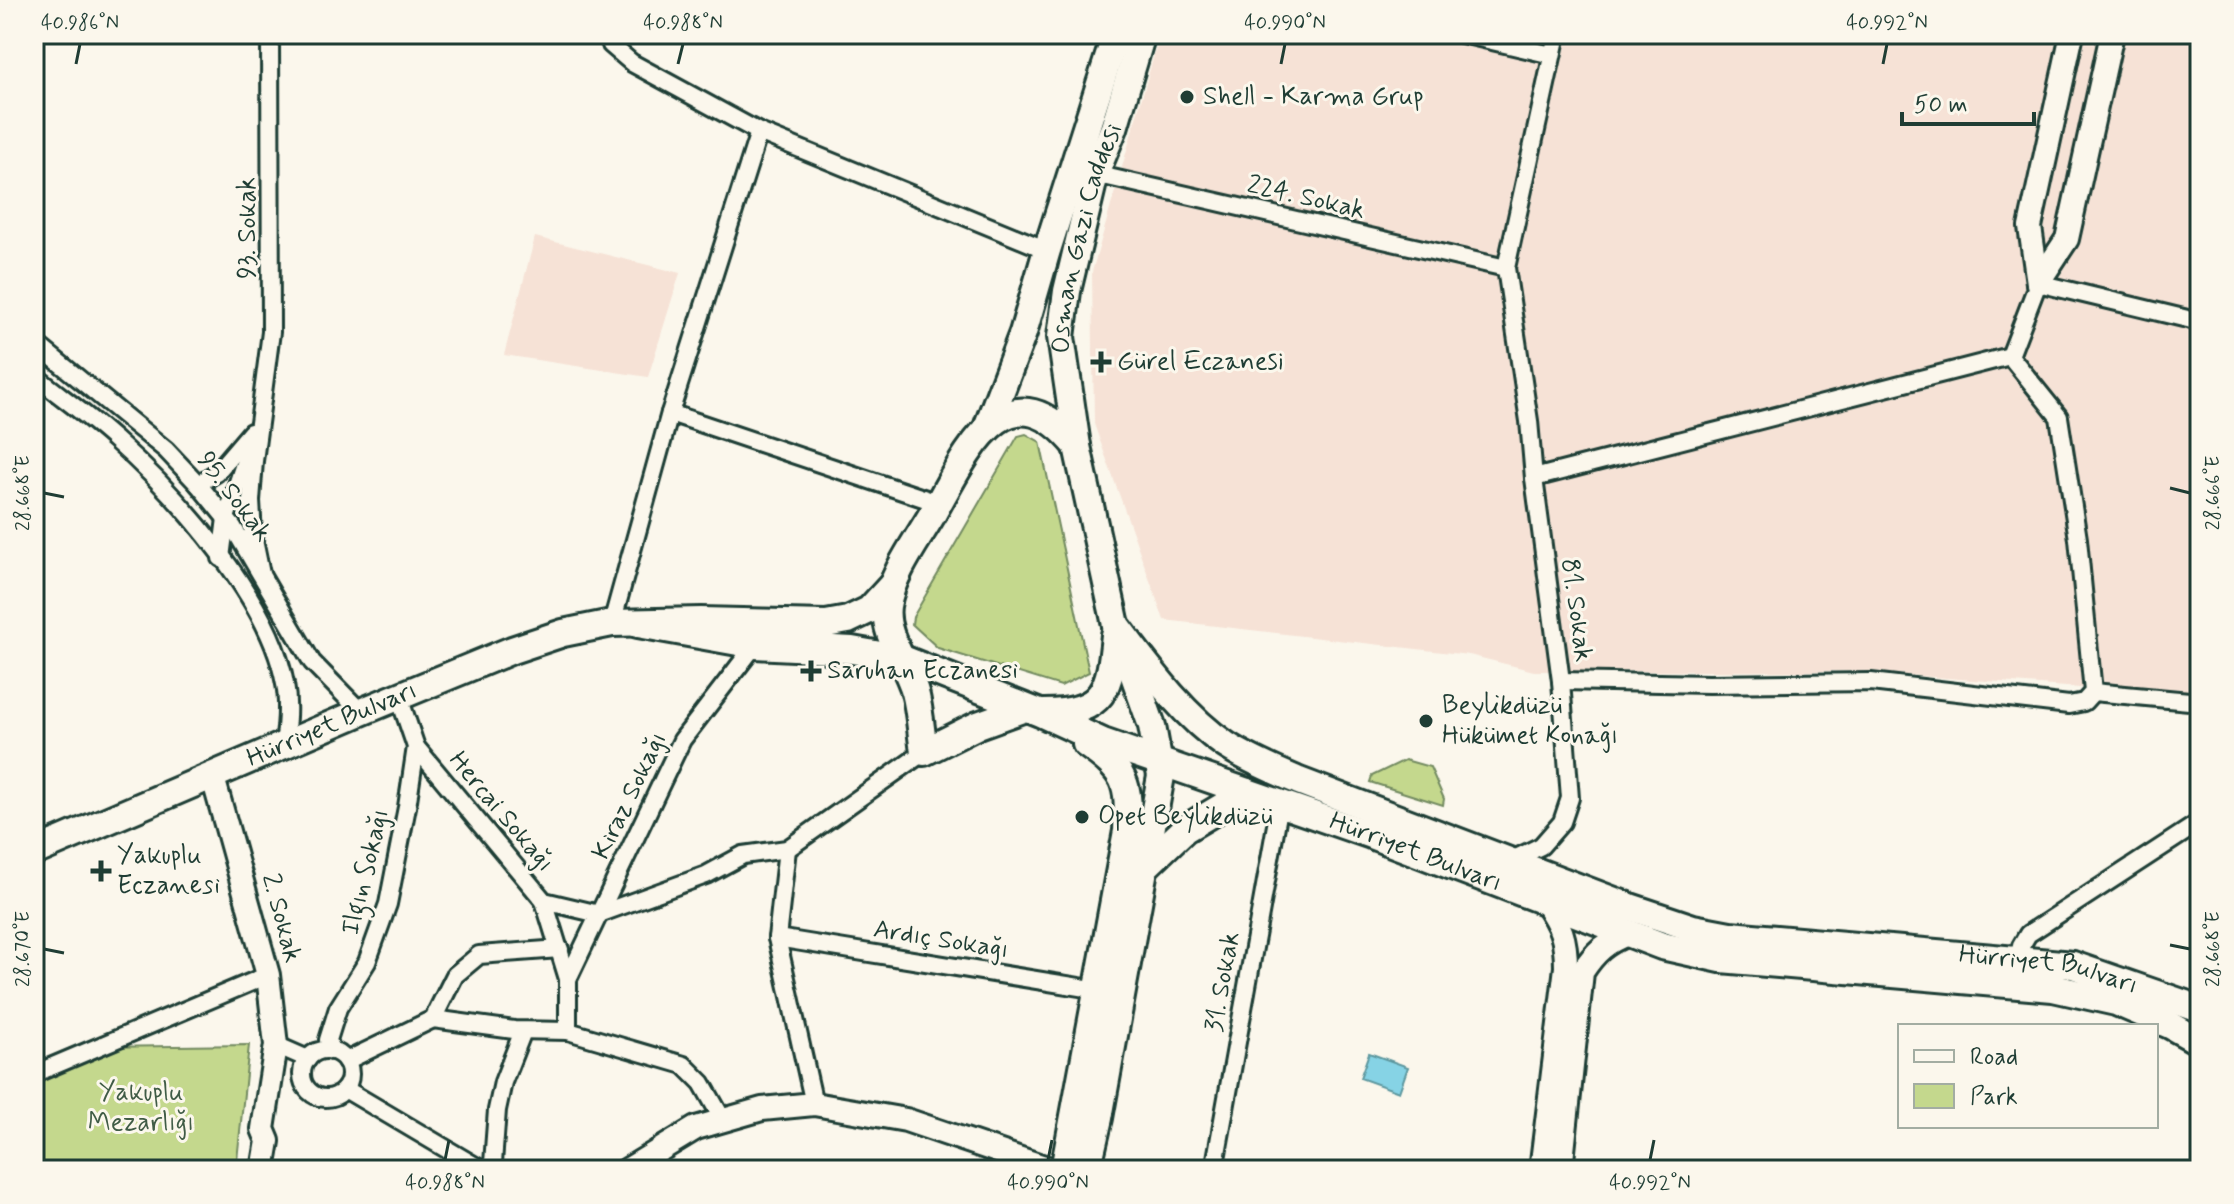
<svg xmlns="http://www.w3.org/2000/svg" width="2234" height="1204" font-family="Mynerve,sans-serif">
	<rect width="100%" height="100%" fill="#fbf7ec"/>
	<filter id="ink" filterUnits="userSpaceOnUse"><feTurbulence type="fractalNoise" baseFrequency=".0125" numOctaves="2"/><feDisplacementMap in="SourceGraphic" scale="16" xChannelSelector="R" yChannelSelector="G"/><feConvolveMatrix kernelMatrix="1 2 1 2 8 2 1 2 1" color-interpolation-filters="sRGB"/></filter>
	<g filter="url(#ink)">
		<!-- built -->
		<g fill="#f6e2d6">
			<path d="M 1160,34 L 2200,34 L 2200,697 L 1853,671 L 1534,671 L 1469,655 L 1164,620 L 1094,424 L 1092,272 Z"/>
			<path d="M 535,237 L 680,273 L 648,377 L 504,355 Z"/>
		</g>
		<!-- green -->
		<g fill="#c4d88d" stroke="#728a60" stroke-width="2">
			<path d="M 1026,434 L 1040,442 L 1089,672 L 1061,686 L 938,648 L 912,624 L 913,617 L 1018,436 Z"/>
			<path d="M 1405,760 L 1430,767 L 1444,799 L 1443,805 L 1370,782 L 1372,776 Z"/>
			<path d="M 249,1045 L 236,1170 L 34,1170 L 34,1078 L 100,1047 Z"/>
		</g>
		<!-- water -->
		<path fill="#86d3e5" stroke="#5d979e" stroke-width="2" d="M 1369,1053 L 1408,1067 L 1399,1092 L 1360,1078 Z"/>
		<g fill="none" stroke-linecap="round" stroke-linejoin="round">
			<defs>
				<g id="street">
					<path d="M 609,34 L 611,45 L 632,63 L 759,132 L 1047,250"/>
					<path d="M 1462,34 L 1552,55"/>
					<path d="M 1557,34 L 1506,268 L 1529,421 L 1534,478 L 2010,356"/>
					<path d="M 1095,174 L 1506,268"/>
					<path d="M 34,342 L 166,450 L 198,484 L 233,527 L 312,662 L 361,712"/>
					<path d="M 2010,356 L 2038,283 L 2200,322"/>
					<path d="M 34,375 C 61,397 90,417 115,440 C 178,496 270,599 285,684 C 289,704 287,724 284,745"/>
					<path d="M 670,413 L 938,503"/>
					<path d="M 198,484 L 216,473 L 251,432"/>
					<path d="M 221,558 L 226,518 L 249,449"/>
					<path d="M 261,574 L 253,535 L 251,501 L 254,461 L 271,332 L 270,34"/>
					<path d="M 612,623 L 670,413 L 759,132"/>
					<path d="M 1561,681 L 1709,684 L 1871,682 L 2069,705 L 2084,702 L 2093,692 L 2078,539 L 2059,417 L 2010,356"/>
					<path d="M 2093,692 L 2200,702"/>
					<path d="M 416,747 L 544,901 L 599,914"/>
					<path d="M 787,849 L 777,938 L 814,1104"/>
					<path d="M 1508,862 L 1541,846 L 1562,822 L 1570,798 L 1561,681 L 1534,478"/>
					<path d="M 544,901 L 568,979 L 568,1031 L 684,1065 L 702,1083 L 723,1120"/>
					<path d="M 599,914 L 706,875 L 743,855 L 787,849 L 924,752"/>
					<path d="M 777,938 L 1098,990"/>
					<path d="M 2018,959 L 2021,946 L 2028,934 L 2200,822"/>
					<path d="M 568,979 L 682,740 L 755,645"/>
					<path d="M 433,1019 L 514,1030 L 568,1031"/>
					<path d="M 276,1045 L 308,1059"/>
					<circle cx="326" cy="1074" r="24"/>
					<path d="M 332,1051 L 328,1040 L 338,1008 L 367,962 L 388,904 L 407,807 L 416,747 L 399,697"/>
					<path d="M 346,1061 L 433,1019 L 455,975 L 479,955 L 560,949"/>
					<path d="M 34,1074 L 268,975"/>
					<path d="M 345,1089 L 482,1170"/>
					<path d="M 495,1170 L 493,1163 L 497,1110 L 503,1082 L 523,1031"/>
					<path d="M 1214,1170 L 1280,803"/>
				</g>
				<g id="secondary">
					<path d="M 2038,283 L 2067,239 L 2112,34"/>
					<path d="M 2038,283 L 2030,227 L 2072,34"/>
					<path d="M 212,774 L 268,975 L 276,1045 L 263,1129 L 268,1141 L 263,1170"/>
					<path d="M 627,1170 L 696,1128 L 762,1109 L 814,1104 L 906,1120 L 1053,1170"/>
					<path d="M 1541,1170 L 1566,967 C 1566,938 1561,926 1545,902"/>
					<path d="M 1561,1170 L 1582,972 C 1595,952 1606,942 1628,934"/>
				</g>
				<g id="primary">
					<path d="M 988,425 L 1023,333 L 1047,250 L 1116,34"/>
					<path id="s1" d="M 638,624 L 755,645 L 852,650 L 903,659 L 1040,713 L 1103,742 L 1371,835 L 1662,946 L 1721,959 L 2053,988 L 2116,1002 L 2170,1025 L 2200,1042"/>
					<path id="s2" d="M 1116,625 C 1148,667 1182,715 1226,745 C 1249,760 1274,770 1299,781 L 1630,907 L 1693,928 L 1730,935 L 2073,965 L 2200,1009"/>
					<path d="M 1025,708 L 978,725 L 924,752 C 921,732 920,711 915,692 C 907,663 883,636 887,606 C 892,573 917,541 933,513 C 966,455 1006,360 1077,446"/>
					<path d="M 1044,713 C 1105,713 1110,689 1115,635"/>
					<path id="s3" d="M 34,852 L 361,712 L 512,650 L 563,633 L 612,623 L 701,621 L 826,624 L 848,620 L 869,610 L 892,585"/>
					<path d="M 1146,866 L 1185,829 L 1247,792"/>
					<path d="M 1064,1170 L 1127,831 C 1130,782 1126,772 1086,744"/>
					<path id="s4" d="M 1087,1170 L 1099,1118 L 1161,776 L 1152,726 L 1116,625 L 1077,446 L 1061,337 L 1067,291 L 1095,174 L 1114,128 L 1142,34"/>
				</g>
			</defs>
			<!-- street casing -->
			<use href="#street" stroke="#1f3d34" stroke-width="22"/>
			<!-- secondary casing -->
			<use href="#secondary" stroke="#1f3d34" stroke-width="28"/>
			<!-- primary casing -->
			<use href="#primary" stroke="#1f3d34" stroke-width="32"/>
			<!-- street -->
			<use href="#street" stroke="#fbf7ec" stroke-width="16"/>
			<!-- secondary -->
			<use href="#secondary" stroke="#fbf7ec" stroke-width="22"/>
			<!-- primary -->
			<use href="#primary" stroke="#fbf7ec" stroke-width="26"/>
		</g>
	</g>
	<!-- ticks -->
	<path fill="none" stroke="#1f3d34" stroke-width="3" d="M 76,64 L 80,44M 678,64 L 683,44M 1281,64 L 1285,44M 1883,64 L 1887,44M 2170,488 L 2190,493M 44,493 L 64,497M 2170,945 L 2190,949M 44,949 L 64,953M 445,1160 L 449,1140M 1048,1160 L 1052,1140M 1650,1160 L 1654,1140"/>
	<!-- markers -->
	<g fill="#1f3d34" stroke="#fbf7ec" stroke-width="3">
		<circle cx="1187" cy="97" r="8"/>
		<path d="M1097 350h8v8h8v8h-8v8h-8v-8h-8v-8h8z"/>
		<path d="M807 659h8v8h8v8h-8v8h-8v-8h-8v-8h8z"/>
		<circle cx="1426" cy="721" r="8"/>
		<circle cx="1082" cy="817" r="8"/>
		<path d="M97 859h8v8h8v8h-8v8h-8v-8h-8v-8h8z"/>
	</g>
	<g text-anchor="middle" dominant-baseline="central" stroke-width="6" stroke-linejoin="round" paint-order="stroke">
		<!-- poi labels -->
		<g font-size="26" fill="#1f3d34" stroke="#fbf7ec" text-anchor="start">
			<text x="1203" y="97">Shell - Karma Grup</text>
			<text x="1117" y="362">Gürel Eczanesi</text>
			<text x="827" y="671">Saruhan Eczanesi</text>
			<text x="1442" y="706">Beylikdüzü<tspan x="1442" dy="30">Hükümet Konağı</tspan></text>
			<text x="1098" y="817">Opet Beylikdüzü</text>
			<text x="117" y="856">Yakuplu<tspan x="117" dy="30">Eczanesi</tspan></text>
		</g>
		<!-- street labels -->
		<g font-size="26" fill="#1f3d34" stroke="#fbf7ec">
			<text transform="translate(1306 198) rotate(13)">224. Sokak</text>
			<text transform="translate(248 228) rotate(-90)">93. Sokak</text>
			<text stroke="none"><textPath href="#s4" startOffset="954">Osman Gazi Caddesi</textPath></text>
			<text transform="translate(234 497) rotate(53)">95. Sokak</text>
			<text transform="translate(1576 610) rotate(82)">81. Sokak</text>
			<text stroke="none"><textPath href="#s3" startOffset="324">Hürriyet Bulvarı</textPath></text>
			<text transform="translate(630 796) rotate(-64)">Kiraz Sokağı</text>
			<text transform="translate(501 812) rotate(50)">Hercai Sokağı</text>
			<text stroke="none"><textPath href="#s1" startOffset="816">Hürriyet Bulvarı</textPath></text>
			<text transform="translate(366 872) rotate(-76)">Ilgın Sokağı</text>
			<text transform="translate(281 918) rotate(75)">2. Sokak</text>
			<text transform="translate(941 940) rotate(9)">Ardıç Sokağı</text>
			<text stroke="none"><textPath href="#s2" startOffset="1024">Hürriyet Bulvarı</textPath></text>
			<text transform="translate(1223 982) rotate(-80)">31. Sokak</text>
		</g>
		<!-- park labels -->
		<g font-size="26" fill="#405c46" stroke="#fbf7ec">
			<text x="141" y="1093">Yakuplu<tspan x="141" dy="30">Mezarlığı</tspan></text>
		</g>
	</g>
	<!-- margin -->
	<rect width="2234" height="1204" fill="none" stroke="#fbf7ec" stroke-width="88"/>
	<!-- legend -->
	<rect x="1898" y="1024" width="260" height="104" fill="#fbf7ec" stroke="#a3ada2" stroke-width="2"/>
	<rect x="1914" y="1050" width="40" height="12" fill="#fbf7ec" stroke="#a3ada2" stroke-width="2"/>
	<text x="1970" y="1064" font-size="24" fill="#1f3d34">Road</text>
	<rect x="1914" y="1084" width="40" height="24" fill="#c4d88d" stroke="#a3ada2" stroke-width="2"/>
	<text x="1970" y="1104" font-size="24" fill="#1f3d34">Park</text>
	<!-- scale -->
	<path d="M1902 112v12h132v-12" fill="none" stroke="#1f3d34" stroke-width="4"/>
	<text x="1914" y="112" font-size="24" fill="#1f3d34" stroke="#fbf7ec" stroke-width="6" paint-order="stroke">50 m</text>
	<rect x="44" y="44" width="2146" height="1116" fill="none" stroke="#1f3d34" stroke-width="3"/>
	<g font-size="20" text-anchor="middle" fill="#1f3d34">
		<text x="80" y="29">40.986°N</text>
		<text x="683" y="29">40.988°N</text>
		<text x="1285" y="29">40.990°N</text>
		<text x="1887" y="29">40.992°N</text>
		<text transform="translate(2212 493) rotate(-90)" y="7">28.666°E</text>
		<text transform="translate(22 493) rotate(-90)" y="7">28.668°E</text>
		<text transform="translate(2212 949) rotate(-90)" y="7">28.668°E</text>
		<text transform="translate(22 949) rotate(-90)" y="7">28.670°E</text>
		<text x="445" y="1189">40.988°N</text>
		<text x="1048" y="1189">40.990°N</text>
		<text x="1650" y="1189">40.992°N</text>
	</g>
</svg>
